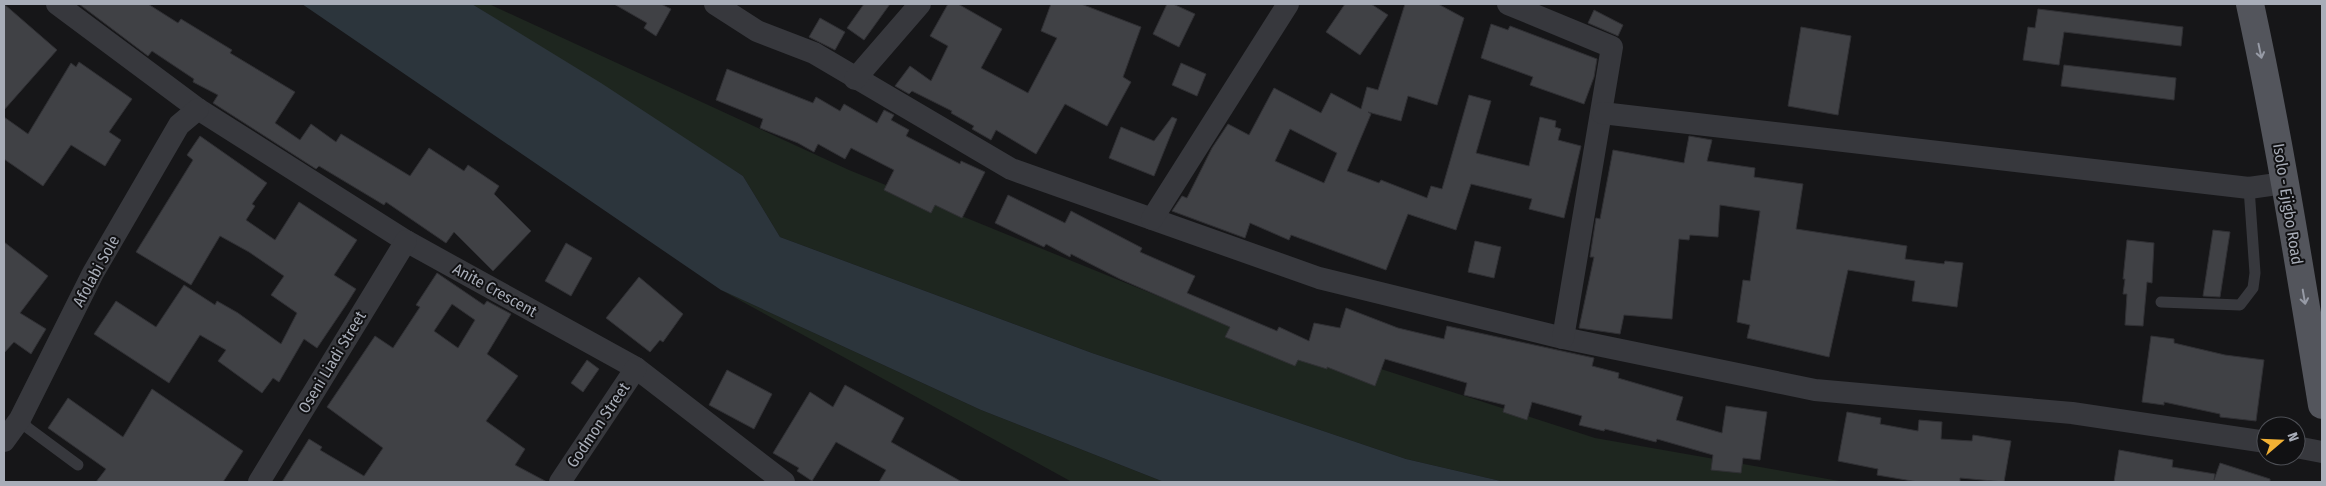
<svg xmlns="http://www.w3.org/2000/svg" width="2326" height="486" font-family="'Fira Sans Condensed',sans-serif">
	<rect width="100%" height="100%" fill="#161618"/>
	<!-- green -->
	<g fill="#1e261f">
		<path d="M 472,4 L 489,4 L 849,170 L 1170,301 L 1595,438 L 1845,482 L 1505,482 L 1406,459 L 1092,353 L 780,237 L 743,176 Z"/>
		<path d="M 721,290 L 981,410 L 1164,482 L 1072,482 Z"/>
	</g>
	<!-- water -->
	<path fill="#2c353c" d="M 302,4 L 472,4 L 601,83 L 743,176 L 780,237 L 1092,353 L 1406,459 L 1505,482 L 1164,482 L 981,410 L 721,290 Z"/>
	<!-- building -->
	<g fill="#404145" stroke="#303034" fill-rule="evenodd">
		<path d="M 4,4 L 57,50 L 4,110 Z"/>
		<path d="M 79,4 L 148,4 L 178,23 L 181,19 L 232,50 L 230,53 L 295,92 L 275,123 L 300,140 L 311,124 L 336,142 L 341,134 L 410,176 L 429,148 L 464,171 L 468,165 L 499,186 L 494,194 L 531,231 L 493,271 L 454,232 L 446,243 L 386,202 L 384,205 L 319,166 L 316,169 L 213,103 L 218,95 L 193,82 L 194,79 L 152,51 L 148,56 Z"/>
		<path d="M 614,4 L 661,4 L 671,9 L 656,36 L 644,28 L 647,23 Z"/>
		<path d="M 864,4 L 890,4 L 864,40 L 847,28 Z"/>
		<path d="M 948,4 L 958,4 L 1002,29 L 981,68 L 1028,93 L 1057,38 L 1041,31 L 1051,4 L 1081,4 L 1141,27 L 1123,77 L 1131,82 L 1107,126 L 1065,104 L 1036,154 L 996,130 L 991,140 L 972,129 L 974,126 L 951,113 L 952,111 L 912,91 L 909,94 L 895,86 L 910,66 L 931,81 L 948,46 L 930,36 Z"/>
		<path d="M 1167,4 L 1173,4 L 1195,14 L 1179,47 L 1153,34 Z"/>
		<path d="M 1345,4 L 1371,4 L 1388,15 L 1360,55 L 1326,32 Z"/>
		<path d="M 1405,4 L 1438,4 L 1464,18 L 1437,105 L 1408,96 L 1401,121 L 1368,112 L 1371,114 L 1347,171 L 1379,183 L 1381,180 L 1427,198 L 1431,186 L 1442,189 L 1469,95 L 1491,101 L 1476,153 L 1529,166 L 1540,117 L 1556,121 L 1555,127 L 1561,129 L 1558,140 L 1581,146 L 1564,218 L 1529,209 L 1532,199 L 1471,184 L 1456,230 L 1408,214 L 1386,270 L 1291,235 L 1289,240 L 1250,223 L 1245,238 L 1172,211 L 1182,196 L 1187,198 L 1212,148 L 1228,124 L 1249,135 L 1274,88 L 1321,113 L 1331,93 L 1361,109 L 1367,87 L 1378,90 ZM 1290,129 L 1337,153 L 1324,183 L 1275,161 Z"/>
		<path d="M 2038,9 L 2183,27 L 2181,46 L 2064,32 L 2059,65 L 2023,60 L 2028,27 L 2035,28 Z"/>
		<path d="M 1594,10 L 1623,25 L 1618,36 L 1588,23 Z"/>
		<path d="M 820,18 L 845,32 L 835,50 L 809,37 Z"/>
		<path d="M 1491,24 L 1508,30 L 1510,26 L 1597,59 L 1594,77 L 1584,104 L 1530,85 L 1533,77 L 1481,58 Z"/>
		<path d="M 1801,27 L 1851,36 L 1838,115 L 1788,106 Z"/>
		<path d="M 79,62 L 132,99 L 109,132 L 121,140 L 105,166 L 71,145 L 43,186 L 4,159 L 4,117 L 28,134 L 71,63 L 76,67 Z"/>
		<path d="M 1181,63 L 1206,74 L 1197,96 L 1172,85 Z"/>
		<path d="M 2064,65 L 2176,78 L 2174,100 L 2061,86 Z"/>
		<path d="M 727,69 L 813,103 L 816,97 L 840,111 L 844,104 L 877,123 L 884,110 L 894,115 L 891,120 L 909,130 L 906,136 L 960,164 L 961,161 L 985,172 L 962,218 L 935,205 L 931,213 L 884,190 L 894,170 L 851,148 L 845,159 L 818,144 L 814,152 L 798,143 L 760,128 L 763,119 L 716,100 Z"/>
		<path d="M 1172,117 L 1177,119 L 1154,176 L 1109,158 L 1121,127 L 1154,141 Z"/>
		<path d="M 200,136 L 267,183 L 252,204 L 255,206 L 246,220 L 275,240 L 299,202 L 357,240 L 334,275 L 356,289 L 346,305 L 317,348 L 304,339 L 279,382 L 273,378 L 262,393 L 218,361 L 226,350 L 200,335 L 169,383 L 94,334 L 116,301 L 156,327 L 184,285 L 215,305 L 217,301 L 238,313 L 281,344 L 297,313 L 271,295 L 284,276 L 249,252 L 220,236 L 191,285 L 136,252 L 193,160 L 187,155 Z"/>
		<path d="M 1689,136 L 1712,140 L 1707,161 L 1755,168 L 1754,177 L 1803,184 L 1796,229 L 1907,246 L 1905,259 L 1944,264 L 1945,261 L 1963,263 L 1957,307 L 1912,301 L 1915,281 L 1848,270 L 1829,357 L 1747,338 L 1750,325 L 1737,322 L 1743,280 L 1750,281 L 1760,211 L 1720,205 L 1718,237 L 1690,235 L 1689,240 L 1679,239 L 1672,319 L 1624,315 L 1620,334 L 1579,328 L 1594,257 L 1590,257 L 1596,218 L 1600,219 L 1613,150 L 1684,163 Z"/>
		<path d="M 1008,195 L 1065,223 L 1071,211 L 1142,248 L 1140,252 L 1195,276 L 1187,293 L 1277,331 L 1279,327 L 1309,341 L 1314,323 L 1340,328 L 1346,308 L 1398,328 L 1444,339 L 1447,326 L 1594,358 L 1592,366 L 1619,373 L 1618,378 L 1683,397 L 1676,420 L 1722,433 L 1726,406 L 1767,412 L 1760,460 L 1743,458 L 1741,473 L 1711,470 L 1713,455 L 1657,439 L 1656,442 L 1605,429 L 1604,431 L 1579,425 L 1582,416 L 1532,402 L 1527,420 L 1503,412 L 1505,405 L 1464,395 L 1467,383 L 1385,359 L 1375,386 L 1327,367 L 1327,369 L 1298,360 L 1295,366 L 1225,337 L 1230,327 L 1120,279 L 1071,254 L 1070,257 L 1046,244 L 1044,247 L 995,223 Z"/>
		<path d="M 2213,230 L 2230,232 L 2220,297 L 2203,296 Z"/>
		<path d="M 2127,240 L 2154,243 L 2152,283 L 2147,282 L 2143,326 L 2125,325 L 2127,294 L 2123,294 L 2125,279 L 2123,279 Z"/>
		<path d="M 1475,241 L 1501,247 L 1494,278 L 1468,272 Z"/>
		<path d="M 4,242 L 48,276 L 20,313 L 46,329 L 31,354 L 14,342 L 4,353 Z"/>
		<path d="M 566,243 L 592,258 L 571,296 L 545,281 Z"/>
		<path d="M 437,273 L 484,305 L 487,301 L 511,314 L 487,354 L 518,376 L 486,421 L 525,449 L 515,465 L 547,482 L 282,482 L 309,439 L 322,447 L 320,450 L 364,476 L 383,448 L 327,407 L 375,336 L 393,348 L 420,307 L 416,305 ZM 452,304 L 475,320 L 458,348 L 434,331 Z"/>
		<path d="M 639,277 L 683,314 L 663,342 L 660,340 L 650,352 L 606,318 Z"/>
		<path d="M 2151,336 L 2174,339 L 2174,343 L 2225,355 L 2264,360 L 2256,421 L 2220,417 L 2220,414 L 2164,402 L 2164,405 L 2142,402 Z"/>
		<path d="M 587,360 L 599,369 L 583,392 L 571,383 Z"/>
		<path d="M 727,370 L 772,394 L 754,429 L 709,405 Z"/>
		<path d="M 845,385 L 904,418 L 891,442 L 962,482 L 879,482 L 886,470 L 836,442 L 812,481 L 797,471 L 799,468 L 773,453 L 810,392 L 833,407 Z"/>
		<path d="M 152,389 L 243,451 L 223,482 L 96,482 L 106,469 L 48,428 L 68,398 L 123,437 Z"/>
		<path d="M 1847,412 L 1881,418 L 1880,424 L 1918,431 L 1919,420 L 1942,422 L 1941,439 L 1972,441 L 1973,435 L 2011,441 L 2004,482 L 1960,478 L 1960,482 L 1918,482 L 1877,475 L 1878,469 L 1838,461 Z"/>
		<path d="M 2119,450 L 2173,460 L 2172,467 L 2215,474 L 2214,480 L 2220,463 L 2270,479 L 2270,482 L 2114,482 Z"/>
	</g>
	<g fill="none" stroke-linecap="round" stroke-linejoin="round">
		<!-- service -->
		<g stroke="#37383d" stroke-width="11">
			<path d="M 2161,302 L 2240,305 L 2253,288 L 2255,273 L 2249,188"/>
			<path d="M 20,419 L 28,428 L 78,465"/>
		</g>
		<!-- minor -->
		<g stroke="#37383d" stroke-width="22">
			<path d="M 57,4 L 198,109 L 406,241 L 636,368 L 784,482"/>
			<path d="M 715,4 L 757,31 L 814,53 L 1011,169 L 1319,278 L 1563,338 L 1815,390 L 2072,413 L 2266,442"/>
			<path d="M 1508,4 L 1612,47 L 1563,338"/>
			<path d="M 855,79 L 920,4"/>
			<path d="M 1602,113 L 2249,188 L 2284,183"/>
			<path d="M 1152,219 L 1288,4"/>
			<path d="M 4,441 L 20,419 L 93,273 L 179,125 L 198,109"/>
			<path d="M 2296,447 L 2322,452"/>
			<path d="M 259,482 L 406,241"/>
			<path d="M 560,482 L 636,368"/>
		</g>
		<!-- primary -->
		<path stroke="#53555c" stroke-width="28" d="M 2250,4 C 2279,137 2300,271 2322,405"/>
	</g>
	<!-- one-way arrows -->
	<defs><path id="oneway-shaft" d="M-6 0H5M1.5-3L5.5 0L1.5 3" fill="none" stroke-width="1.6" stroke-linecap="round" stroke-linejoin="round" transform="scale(1.25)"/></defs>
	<g stroke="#979ba6">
		<use href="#oneway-shaft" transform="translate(2260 51) rotate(78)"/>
		<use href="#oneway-shaft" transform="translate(2304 297) rotate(80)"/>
	</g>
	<g text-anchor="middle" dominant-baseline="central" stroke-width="4" stroke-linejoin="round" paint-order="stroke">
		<!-- street labels -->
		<g font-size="16" fill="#a8adb8" stroke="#111113">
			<text transform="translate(2288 204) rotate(81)">Isolo - Ejigbo Road</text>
			<text transform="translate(96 271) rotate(-61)">Afolabi Sole</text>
			<text transform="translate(495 290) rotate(29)">Anite Crescent</text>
			<text transform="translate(332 362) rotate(-59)">Oseni Liadi Street</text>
			<text transform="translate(598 425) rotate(-56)">Godmon Street</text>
		</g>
	</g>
	<!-- border -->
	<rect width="2326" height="486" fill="none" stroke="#a8adb8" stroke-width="10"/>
	<!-- north arrow -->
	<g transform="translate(2281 441) rotate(71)"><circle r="24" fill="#111113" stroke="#4d4f55"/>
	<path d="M0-4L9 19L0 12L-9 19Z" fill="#f2b134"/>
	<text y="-8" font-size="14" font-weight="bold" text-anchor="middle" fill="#a8adb8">N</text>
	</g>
</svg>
